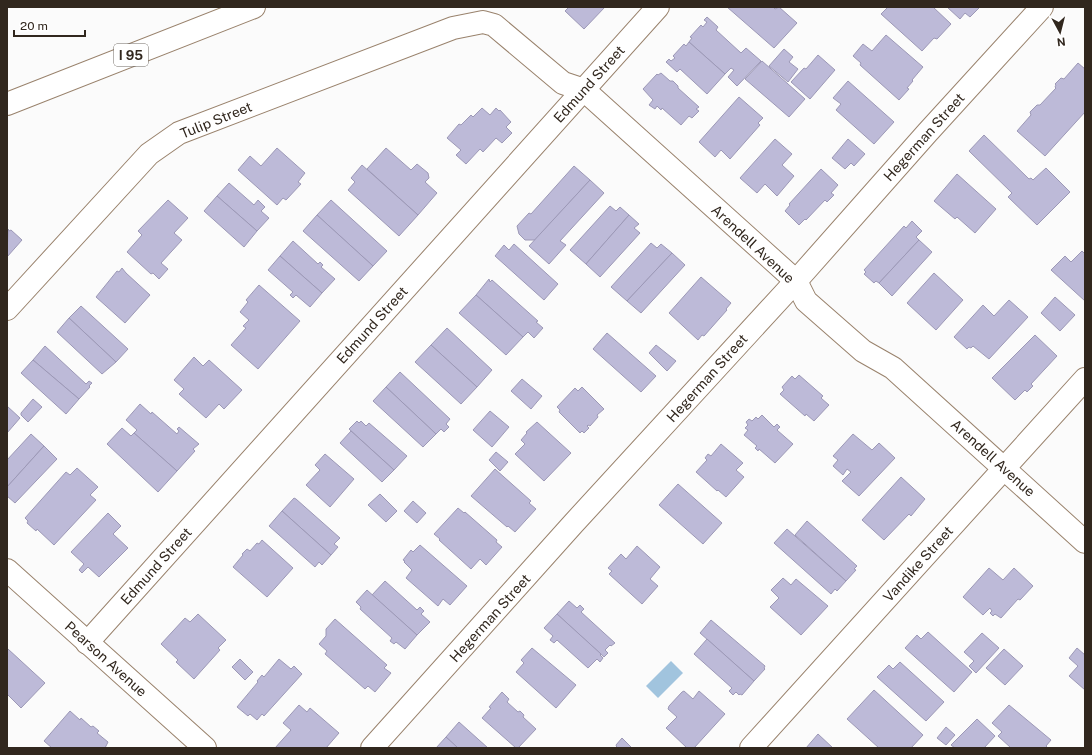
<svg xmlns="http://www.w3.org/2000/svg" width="1092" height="755" font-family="'Public Sans',sans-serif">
	<rect width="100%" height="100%" fill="#fbfbfb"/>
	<!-- water -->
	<path fill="#a1c4de" d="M 671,661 L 683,673 L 658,698 L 646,686 Z"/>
	<!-- building -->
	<g fill="#bdbad8" stroke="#9c98b6">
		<path d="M 569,7 L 605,7 L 584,29 L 565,11 Z"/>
		<path d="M 727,7 L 773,7 L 775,9 L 779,7 L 797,23 L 774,48 Z"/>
		<path d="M 888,7 L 933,7 L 951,24 L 937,39 L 934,38 L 922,51 L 881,14 Z"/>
		<path d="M 947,7 L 980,7 L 970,17 L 965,13 L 960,19 Z"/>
		<path d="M 707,17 L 718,27 L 716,30 L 741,53 L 746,48 L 761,61 L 737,86 L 728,77 L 734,70 L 731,68 L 725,74 L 689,42 L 692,38 L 690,37 L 701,25 L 703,27 L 707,22 L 704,20 Z"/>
		<path d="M 886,35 L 923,67 L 912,80 L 913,81 L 907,88 L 909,89 L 899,100 L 860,65 L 861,63 L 853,56 L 863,44 L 872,51 Z"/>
		<path d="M 689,42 L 725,74 L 707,94 L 680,69 L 677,72 L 666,62 L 669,59 L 671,61 L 675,58 L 673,56 L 684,44 L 686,46 Z"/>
		<path d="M 784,49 L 793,57 L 789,62 L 798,69 L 788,82 L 769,66 Z"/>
		<path d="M 818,55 L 835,70 L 810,99 L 791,82 L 804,68 L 806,69 Z"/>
		<path d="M 762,61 L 805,99 L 789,117 L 745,79 Z"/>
		<path d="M 1078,63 L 1085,69 L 1085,112 L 1045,156 L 1017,131 L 1031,115 L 1030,112 L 1037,105 L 1040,105 L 1056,88 L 1055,87 L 1056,85 L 1055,84 L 1061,78 L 1064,79 Z"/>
		<path d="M 661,73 L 670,81 L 673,81 L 678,86 L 678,88 L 699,107 L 696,109 L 699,111 L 692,118 L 689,116 L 681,125 L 662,108 L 661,110 L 657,106 L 655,109 L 649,105 L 653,100 L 643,89 L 657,74 L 658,75 Z"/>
		<path d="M 848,81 L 894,122 L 874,144 L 836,110 L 841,104 L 833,98 Z"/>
		<path d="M 739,97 L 763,118 L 758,123 L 760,125 L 730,159 L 721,150 L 715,157 L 699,142 Z"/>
		<path d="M 482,108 L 490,115 L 496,108 L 499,111 L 500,110 L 511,122 L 506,127 L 512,133 L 502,143 L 496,138 L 483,152 L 480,149 L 466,164 L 456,155 L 461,150 L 447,138 L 459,124 L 461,125 L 471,115 L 473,117 Z"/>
		<path d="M 984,135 L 1029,179 L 1031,178 L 1033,180 L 1046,168 L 1070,192 L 1037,225 L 1008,197 L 1012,193 L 969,151 Z"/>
		<path d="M 775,139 L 792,154 L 782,165 L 794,176 L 777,196 L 765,184 L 757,193 L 740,178 Z"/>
		<path d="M 848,139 L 865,154 L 854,166 L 851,163 L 845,169 L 832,158 Z"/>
		<path d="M 277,148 L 305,173 L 298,182 L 301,184 L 286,200 L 283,198 L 277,205 L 238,170 L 250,156 L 261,166 Z"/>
		<path d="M 386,148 L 411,170 L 417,164 L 428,173 L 429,178 L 425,182 L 437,193 L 418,215 L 367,169 Z"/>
		<path d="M 362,165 L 418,215 L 399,236 L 348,190 L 355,182 L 351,178 Z"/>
		<path d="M 574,166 L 590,180 L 535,240 L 525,240 L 519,234 L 517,226 L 529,213 L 531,214 Z"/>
		<path d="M 821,169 L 838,185 L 831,193 L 834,195 L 827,202 L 825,200 L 806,220 L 805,219 L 799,225 L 785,211 L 790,205 L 789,204 Z"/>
		<path d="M 957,174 L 996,209 L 975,233 L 957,217 L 955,219 L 934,201 Z"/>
		<path d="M 590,180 L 604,193 L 560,241 L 566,245 L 549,264 L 529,246 Z"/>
		<path d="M 229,183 L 254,205 L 258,200 L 265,207 L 261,211 L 269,218 L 257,231 L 217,196 Z"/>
		<path d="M 217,196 L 257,231 L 244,247 L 204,211 Z"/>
		<path d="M 168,200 L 188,218 L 174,233 L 182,240 L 161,263 L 168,269 L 159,279 L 153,273 L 151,274 L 127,252 L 142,235 L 138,231 Z"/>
		<path d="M 331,200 L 387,251 L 373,266 L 317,215 Z"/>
		<path d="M 610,206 L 616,211 L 620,207 L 629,215 L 586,264 L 570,250 Z"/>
		<path d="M 317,215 L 373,266 L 359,281 L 303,231 Z"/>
		<path d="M 629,215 L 639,224 L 634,228 L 640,233 L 600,277 L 586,264 Z"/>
		<path d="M 912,221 L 922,231 L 916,237 L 919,240 L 879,283 L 876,281 L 874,283 L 864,274 L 866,272 L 864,270 L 904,226 L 906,228 Z"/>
		<path d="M 8,229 L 9,231 L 11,230 L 22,240 L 7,257 Z"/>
		<path d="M 919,240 L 932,252 L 892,296 L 879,283 Z"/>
		<path d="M 293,241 L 318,264 L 320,262 L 323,265 L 321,267 L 335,279 L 322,293 L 280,256 Z"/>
		<path d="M 651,243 L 657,248 L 661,244 L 672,253 L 627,301 L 611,287 Z"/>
		<path d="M 514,244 L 558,284 L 544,300 L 495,256 L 504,245 L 509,250 Z"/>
		<path d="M 1082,251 L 1085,254 L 1085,301 L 1051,270 L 1065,256 L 1071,262 Z"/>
		<path d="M 672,253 L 685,265 L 641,313 L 627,301 Z"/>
		<path d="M 280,256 L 322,293 L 310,307 L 296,295 L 293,298 L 290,295 L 293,292 L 268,270 Z"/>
		<path d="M 122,268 L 126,273 L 150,295 L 125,323 L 96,297 L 117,271 L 119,272 Z"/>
		<path d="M 934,273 L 963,300 L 936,330 L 907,303 Z"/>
		<path d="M 701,277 L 731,303 L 726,309 L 727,310 L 704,336 L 702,335 L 698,340 L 669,313 Z"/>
		<path d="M 489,279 L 490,282 L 492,280 L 538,321 L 536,322 L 543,328 L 534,338 L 528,332 L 523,337 L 476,295 Z"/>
		<path d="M 259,285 L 300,321 L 258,369 L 231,345 L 246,328 L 243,326 L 249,320 L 240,312 L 248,302 L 246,300 Z"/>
		<path d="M 476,295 L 523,337 L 506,355 L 459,313 Z"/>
		<path d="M 1055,297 L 1075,315 L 1060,331 L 1041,313 Z"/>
		<path d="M 1009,300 L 1028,317 L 989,359 L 973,346 L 971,348 L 969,347 L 967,349 L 954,337 L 983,305 L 994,316 Z"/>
		<path d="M 81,306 L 128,349 L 116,362 L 69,318 Z"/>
		<path d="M 69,318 L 116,362 L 102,374 L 57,332 Z"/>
		<path d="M 447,328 L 492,370 L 477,387 L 431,345 Z"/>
		<path d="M 607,333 L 656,376 L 641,392 L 593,349 Z"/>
		<path d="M 1035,335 L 1057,356 L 1031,384 L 1033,386 L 1027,392 L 1025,390 L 1015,400 L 992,378 Z"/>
		<path d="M 431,345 L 477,387 L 461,404 L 415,362 Z"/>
		<path d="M 656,345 L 676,361 L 667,371 L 649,353 Z"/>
		<path d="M 45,346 L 86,384 L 89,381 L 92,383 L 89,386 L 90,387 L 79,399 L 33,360 Z"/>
		<path d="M 194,357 L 203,366 L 209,360 L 242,390 L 224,409 L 219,404 L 206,418 L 179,394 L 184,389 L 174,380 Z"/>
		<path d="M 33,360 L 79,399 L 66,414 L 21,373 Z"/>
		<path d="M 400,372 L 450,419 L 446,424 L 449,427 L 444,432 L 441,429 L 436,434 L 386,387 Z"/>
		<path d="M 799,375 L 823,396 L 821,398 L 829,405 L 814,421 L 806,414 L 805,416 L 780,394 L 784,390 L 782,387 L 792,376 L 795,379 Z"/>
		<path d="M 522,379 L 542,396 L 531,409 L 511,391 Z"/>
		<path d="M 386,387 L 436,434 L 423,447 L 373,401 Z"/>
		<path d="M 582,387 L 604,409 L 597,415 L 598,417 L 590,426 L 588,425 L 587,426 L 589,428 L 584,433 L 582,431 L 580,433 L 559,412 L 560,410 L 557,407 L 575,388 L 578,391 Z"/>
		<path d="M 33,399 L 42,407 L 28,422 L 21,415 L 21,413 Z"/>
		<path d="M 140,404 L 151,414 L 152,412 L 177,434 L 179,431 L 177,429 L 179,427 L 199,444 L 193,449 L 195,451 L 177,471 L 134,433 L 137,430 L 126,420 Z"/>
		<path d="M 7,406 L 20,418 L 7,433 Z"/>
		<path d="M 490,411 L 509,427 L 492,447 L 473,430 Z"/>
		<path d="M 762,415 L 774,427 L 777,424 L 780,427 L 777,430 L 793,444 L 775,463 L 759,449 L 758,451 L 755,448 L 757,446 L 744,435 L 748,430 L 745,428 L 748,425 L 746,422 L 749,419 L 752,421 L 756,417 L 758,419 Z"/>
		<path d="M 357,421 L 359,423 L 361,421 L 366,426 L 369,423 L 407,456 L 394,470 L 349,429 Z"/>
		<path d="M 537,422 L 571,453 L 544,481 L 515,454 L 525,444 L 521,440 L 527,433 L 526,432 Z"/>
		<path d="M 122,428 L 131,436 L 134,433 L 177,471 L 158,492 L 107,444 Z"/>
		<path d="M 351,431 L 394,470 L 382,482 L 340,443 Z"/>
		<path d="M 31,434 L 44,446 L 7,487 L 7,460 Z"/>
		<path d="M 853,434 L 872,450 L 879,443 L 895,458 L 859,496 L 842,481 L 851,472 L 847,469 L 843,475 L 833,466 L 838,460 L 833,456 Z"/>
		<path d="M 721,444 L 743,463 L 736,470 L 744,477 L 726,497 L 718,490 L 717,491 L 696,472 L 707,460 L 705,458 L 708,454 L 711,456 Z"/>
		<path d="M 44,446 L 57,459 L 15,503 L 7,496 L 7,487 Z"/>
		<path d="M 496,452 L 508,462 L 500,471 L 489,460 Z"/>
		<path d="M 325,454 L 354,479 L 330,507 L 306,485 L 320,470 L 315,465 Z"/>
		<path d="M 77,468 L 98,487 L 90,495 L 96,500 L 54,545 L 37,529 L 36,531 L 27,523 L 28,521 L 25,518 L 66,472 L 70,475 Z"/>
		<path d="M 495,469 L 531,501 L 529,503 L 536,509 L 515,532 L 508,526 L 507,527 L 471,496 Z"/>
		<path d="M 901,477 L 925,499 L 911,516 L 909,514 L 884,540 L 862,520 Z"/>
		<path d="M 678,484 L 722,523 L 703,544 L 659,505 Z"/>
		<path d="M 380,494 L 397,511 L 386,522 L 368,505 Z"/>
		<path d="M 294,498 L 296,499 L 340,538 L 334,544 L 338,547 L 331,555 L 282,511 Z"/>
		<path d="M 413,501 L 426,513 L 417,523 L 404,511 Z"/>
		<path d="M 458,508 L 464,513 L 465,512 L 497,540 L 496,542 L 502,547 L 486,565 L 480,559 L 471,569 L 439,540 L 440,539 L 434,534 Z"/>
		<path d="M 282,511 L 331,555 L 322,565 L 319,562 L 315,567 L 269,526 Z"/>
		<path d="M 108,513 L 121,526 L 113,534 L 128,548 L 99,577 L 88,567 L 82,573 L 79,570 L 84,564 L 71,552 Z"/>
		<path d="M 807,521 L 857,566 L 854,569 L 856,570 L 846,581 L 795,535 Z"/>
		<path d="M 787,529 L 846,581 L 837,591 L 835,589 L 831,594 L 774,543 Z"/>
		<path d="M 262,540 L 293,568 L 267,597 L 233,567 L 243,555 L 242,554 L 247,549 L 250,551 L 257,543 L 259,544 Z"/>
		<path d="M 420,545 L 467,586 L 450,605 L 443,599 L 438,606 L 406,578 L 412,570 L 404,562 L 405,561 L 403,560 L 411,550 L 413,552 Z"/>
		<path d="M 637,546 L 660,567 L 650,579 L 658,586 L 642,604 L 609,574 L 612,571 L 608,568 L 621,554 L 626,559 Z"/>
		<path d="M 989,568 L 1003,580 L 1014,568 L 1033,586 L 1020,600 L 1018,599 L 1001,618 L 995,614 L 993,616 L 990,613 L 992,611 L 990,608 L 983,615 L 963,597 Z"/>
		<path d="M 783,578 L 791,585 L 796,579 L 828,606 L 801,635 L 770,607 L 779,598 L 771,590 Z"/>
		<path d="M 385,581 L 417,610 L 420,607 L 424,611 L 421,614 L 430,622 L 417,635 L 372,595 Z"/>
		<path d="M 367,590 L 417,635 L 405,649 L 396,642 L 394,644 L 390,641 L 392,638 L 360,609 L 361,607 L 356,602 Z"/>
		<path d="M 569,601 L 577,608 L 580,605 L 584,609 L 581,612 L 615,643 L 611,646 L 610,645 L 605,650 L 608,653 L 604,657 L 557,614 Z"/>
		<path d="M 198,614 L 226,640 L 218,648 L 220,650 L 194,679 L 176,662 L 178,660 L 161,644 L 185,618 L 190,622 Z"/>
		<path d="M 557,614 L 601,654 L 600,655 L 603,658 L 600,662 L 597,659 L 588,668 L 557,640 L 554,643 L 550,640 L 553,636 L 544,628 Z"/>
		<path d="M 335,619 L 387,665 L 384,668 L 391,673 L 375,692 L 368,686 L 365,689 L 325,654 L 327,651 L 319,644 L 326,636 L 326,629 Z"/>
		<path d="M 711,620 L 765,666 L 764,668 L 765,669 L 754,681 L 700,633 Z"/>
		<path d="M 928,632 L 972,672 L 954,692 L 905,648 L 917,635 L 921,639 Z"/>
		<path d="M 982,633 L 999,648 L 976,673 L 969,666 L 974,661 L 964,652 Z"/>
		<path d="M 707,639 L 754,681 L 742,695 L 740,694 L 739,695 L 736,692 L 733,695 L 729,691 L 732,688 L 694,654 Z"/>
		<path d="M 532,648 L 576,685 L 556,708 L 516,672 L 524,663 L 521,660 Z"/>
		<path d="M 1077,648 L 1085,655 L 1085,690 L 1069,676 L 1078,666 L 1069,658 Z"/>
		<path d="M 8,649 L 45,683 L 21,708 L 7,694 L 7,650 Z"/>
		<path d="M 1004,649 L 1023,666 L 1005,685 L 986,668 Z"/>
		<path d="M 240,659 L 253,672 L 245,680 L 232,667 Z"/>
		<path d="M 279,659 L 291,669 L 294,666 L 302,674 L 264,716 L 262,714 L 257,720 L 250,714 L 248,716 L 237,707 L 258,682 L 257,681 L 262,675 L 264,677 Z"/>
		<path d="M 900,662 L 944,702 L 926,721 L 877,677 L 889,665 L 893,669 Z"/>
		<path d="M 874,690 L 923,735 L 911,748 L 879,748 L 847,719 Z"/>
		<path d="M 684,691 L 693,699 L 699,691 L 725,714 L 694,748 L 687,748 L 666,728 L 677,717 L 668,709 L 669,706 L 682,692 Z"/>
		<path d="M 502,692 L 509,699 L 507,702 L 518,712 L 520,711 L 524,715 L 523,717 L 536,729 L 518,748 L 516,748 L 482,718 L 491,708 L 489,707 Z"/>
		<path d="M 299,705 L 307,712 L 310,708 L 339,733 L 326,748 L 275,748 L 291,730 L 283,723 Z"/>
		<path d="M 1009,705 L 1051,740 L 1046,746 L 1048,748 L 1011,748 L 998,736 L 1002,732 L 992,723 Z"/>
		<path d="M 70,711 L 80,720 L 81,718 L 91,727 L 93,726 L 99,731 L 97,733 L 108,742 L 105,748 L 52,748 L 44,741 Z"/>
		<path d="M 977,719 L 995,736 L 984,748 L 955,748 L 951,745 Z"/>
		<path d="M 459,722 L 488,748 L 458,748 L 446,737 Z"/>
		<path d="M 946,727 L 955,735 L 946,745 L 937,738 Z"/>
		<path d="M 818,734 L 833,748 L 806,748 Z"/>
		<path d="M 446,737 L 458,748 L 436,748 Z"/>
		<path d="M 622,738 L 632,748 L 617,748 L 616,745 Z"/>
	</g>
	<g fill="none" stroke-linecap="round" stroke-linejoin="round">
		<defs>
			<g id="minor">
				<path d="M 7,309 L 149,154 L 179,133 L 453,28 L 483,22 L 494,25 L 563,83 L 584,90 L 796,281 L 806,301 L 863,351 L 893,368 L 1085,542"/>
				<path d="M 7,570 L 205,748"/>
				<path d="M 87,643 L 658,7"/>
				<path d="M 372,748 L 573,524 L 796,281 L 927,133 L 1042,7"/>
				<path d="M 751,748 L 1085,379"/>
			</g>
			<path id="motorway" d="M 7,104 L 254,7"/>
		</defs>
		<!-- minor casing -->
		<use href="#minor" stroke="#99826c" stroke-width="24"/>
		<!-- motorway casing -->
		<use href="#motorway" stroke="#99826c" stroke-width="24"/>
		<!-- minor -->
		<use href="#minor" stroke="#fff" stroke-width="22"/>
		<!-- motorway -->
		<use href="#motorway" stroke="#fff" stroke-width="22"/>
	</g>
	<g text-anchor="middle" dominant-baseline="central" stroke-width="3" stroke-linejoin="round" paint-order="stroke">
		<!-- shield labels -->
		<rect fill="#fff" stroke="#6f6862" stroke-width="1" x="114" y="44" width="34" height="22" rx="3"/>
		<g font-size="13" font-weight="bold" fill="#31271e">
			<text x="131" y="55">I 95</text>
		</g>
		<!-- street labels -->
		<g font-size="14" fill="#31271e" stroke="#fff">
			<text transform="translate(589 84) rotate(-48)">Edmund Street</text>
			<text transform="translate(216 120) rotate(-22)">Tulip Street</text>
			<text transform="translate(924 137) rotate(-48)">Hegerman Street</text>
			<text transform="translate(753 244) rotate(43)">Arendell Avenue</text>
			<text transform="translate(372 325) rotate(-48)">Edmund Street</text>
			<text transform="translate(707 378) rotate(-48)">Hegerman Street</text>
			<text transform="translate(993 458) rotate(42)">Arendell Avenue</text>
			<text transform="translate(918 564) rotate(-48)">Vandike Street</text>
			<text transform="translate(156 566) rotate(-48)">Edmund Street</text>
			<text transform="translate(490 618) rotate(-48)">Hegerman Street</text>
			<text transform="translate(106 659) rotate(42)">Pearson Avenue</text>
		</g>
	</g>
	<!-- border -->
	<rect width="1092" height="755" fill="none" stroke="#31271e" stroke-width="16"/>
	<!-- north arrow -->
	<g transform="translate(1060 32) rotate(173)" stroke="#ffffff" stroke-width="3" paint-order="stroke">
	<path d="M0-3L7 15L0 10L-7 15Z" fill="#31271e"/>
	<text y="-6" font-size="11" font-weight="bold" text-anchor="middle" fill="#31271e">N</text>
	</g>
	<!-- scale -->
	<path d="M14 30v6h71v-6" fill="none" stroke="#31271e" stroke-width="2"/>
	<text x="20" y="30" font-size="12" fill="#31271e" stroke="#ffffff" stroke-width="3" paint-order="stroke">20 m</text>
</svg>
